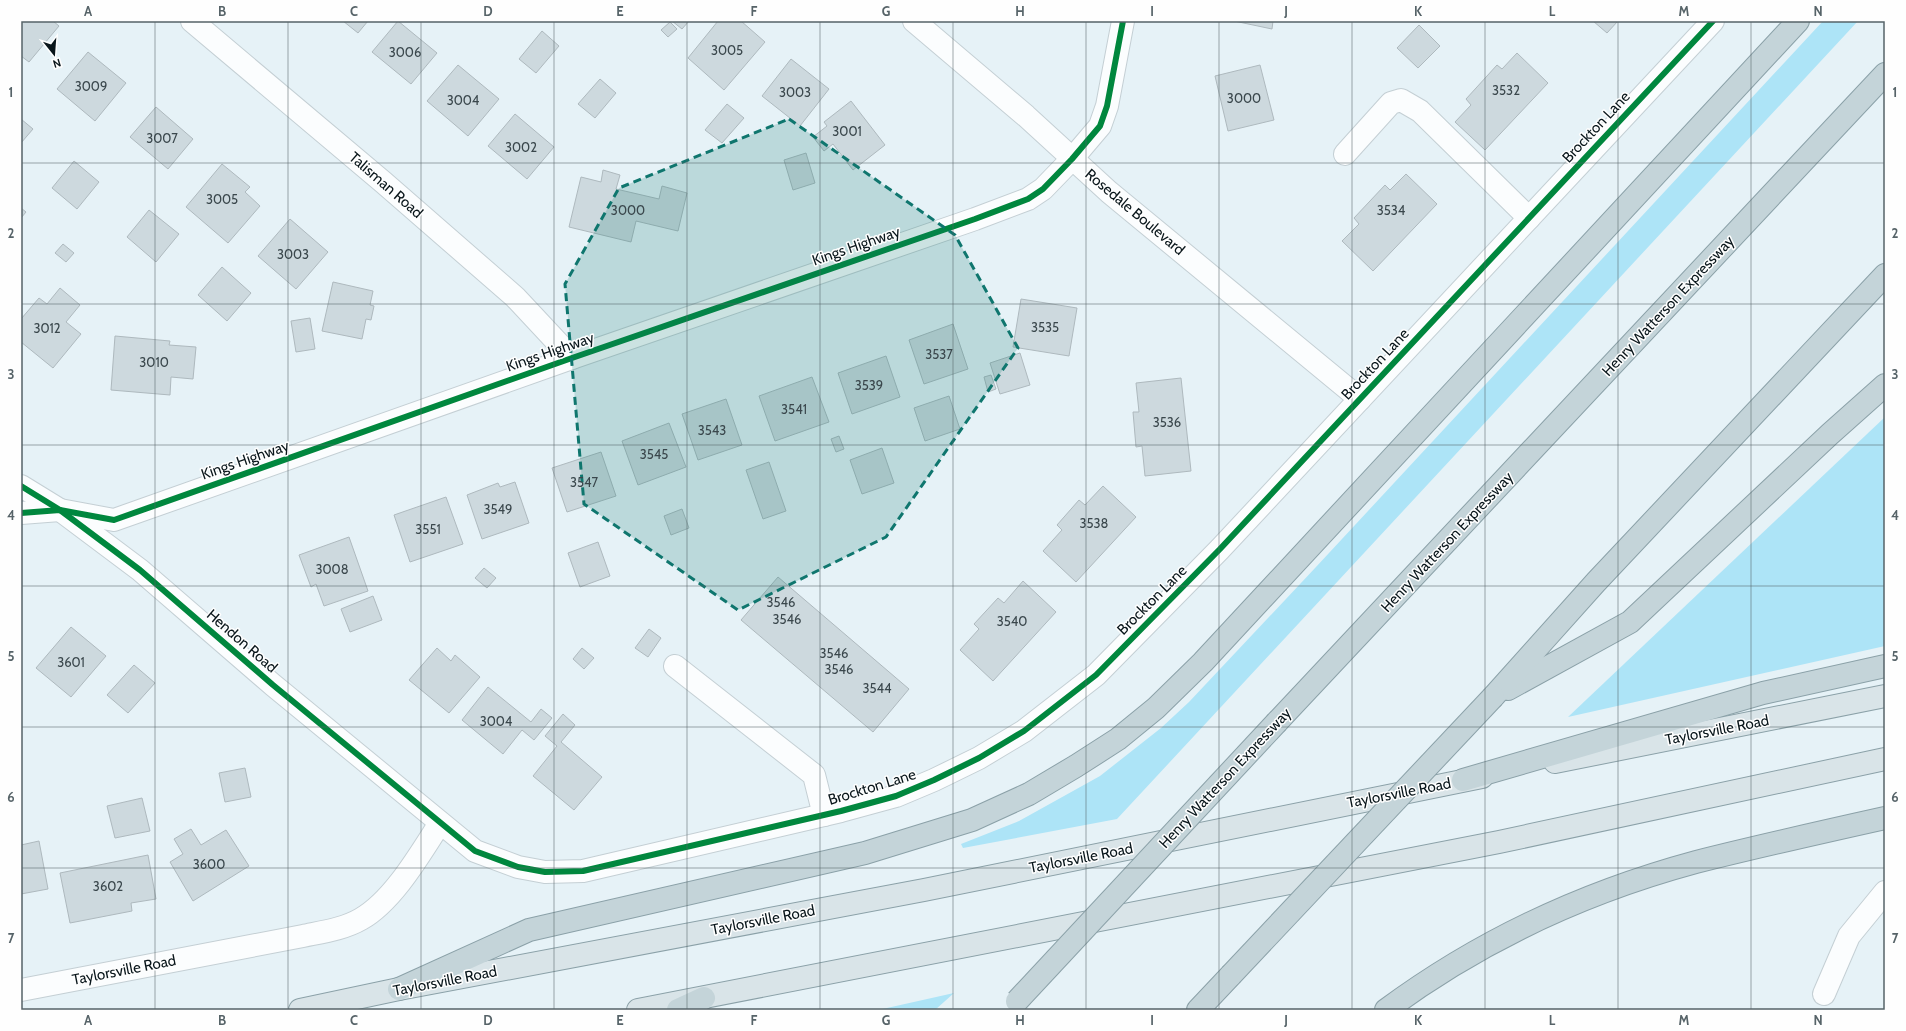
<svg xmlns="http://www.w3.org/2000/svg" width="1906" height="1031" font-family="Cabin,sans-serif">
	<rect width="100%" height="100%" fill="#e6f2f7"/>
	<!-- green -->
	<g fill="#ade4f7">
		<path d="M 1823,21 L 1858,21 L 1117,819 L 963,848 L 961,844 L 1019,821 L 1100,776 L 1161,728 L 1189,702 L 1316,567 Z"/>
		<path d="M 1885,417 L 1885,646 L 1568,717 Z"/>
		<path d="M 954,993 L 935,1010 L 878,1010 Z"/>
	</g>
	<!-- building -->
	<g fill="#cdd9de" stroke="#aeb9be">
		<path d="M 21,21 L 53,21 L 59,26 L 29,62 L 21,56 Z"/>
		<path d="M 343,21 L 368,21 L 358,33 Z"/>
		<path d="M 398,21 L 437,53 L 411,84 L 372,52 Z"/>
		<path d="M 672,21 L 689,21 L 682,29 Z"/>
		<path d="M 718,21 L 741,21 L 765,42 L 724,90 L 688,58 Z"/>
		<path d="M 1234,21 L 1273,21 L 1272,29 Z"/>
		<path d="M 1593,21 L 1618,21 L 1607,33 Z"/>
		<path d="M 670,22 L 677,29 L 668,37 L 661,30 Z"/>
		<path d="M 1419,25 L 1440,46 L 1418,68 L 1397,48 Z"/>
		<path d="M 542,31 L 559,46 L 536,73 L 519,59 Z"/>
		<path d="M 88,52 L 126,83 L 95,121 L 57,89 Z"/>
		<path d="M 1517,53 L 1548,83 L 1485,150 L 1455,122 L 1471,105 L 1466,99 L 1497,65 L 1502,69 Z"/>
		<path d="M 791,59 L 829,89 L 800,126 L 762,96 Z"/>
		<path d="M 458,65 L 499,99 L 468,136 L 427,101 Z"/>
		<path d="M 1260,65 L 1274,120 L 1228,131 L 1215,76 Z"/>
		<path d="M 600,79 L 616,93 L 595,118 L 578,104 Z"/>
		<path d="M 851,101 L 885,145 L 853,170 L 833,144 L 824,151 L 813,137 L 827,126 L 824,122 Z"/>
		<path d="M 727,104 L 744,118 L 722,143 L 705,130 Z"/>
		<path d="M 156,107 L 193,139 L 168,169 L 130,137 Z"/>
		<path d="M 515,114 L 554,147 L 527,179 L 488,146 Z"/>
		<path d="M 21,119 L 33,129 L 21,143 Z"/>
		<path d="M 806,153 L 815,183 L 793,190 L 784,160 Z"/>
		<path d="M 74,161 L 99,182 L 77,209 L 52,188 Z"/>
		<path d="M 222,164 L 250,187 L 245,192 L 260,206 L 228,243 L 186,207 Z"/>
		<path d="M 603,170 L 620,175 L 616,189 L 659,199 L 662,186 L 687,193 L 678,231 L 636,221 L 631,242 L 569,227 L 581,177 L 601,182 Z"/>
		<path d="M 1406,174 L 1437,204 L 1373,271 L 1342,241 L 1359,224 L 1354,218 L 1385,185 L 1390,190 Z"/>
		<path d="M 21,208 L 26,212 L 21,218 Z"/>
		<path d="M 149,210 L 179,234 L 156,262 L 127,237 Z"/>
		<path d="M 290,219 L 328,252 L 296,289 L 258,256 Z"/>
		<path d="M 63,244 L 74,253 L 66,262 L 55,253 Z"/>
		<path d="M 222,267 L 251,293 L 227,321 L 198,295 Z"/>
		<path d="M 333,282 L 373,291 L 370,305 L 374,306 L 371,320 L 366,319 L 362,339 L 322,331 Z"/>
		<path d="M 60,288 L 80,305 L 66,322 L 81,334 L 53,368 L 21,342 L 21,319 L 39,298 L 47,304 Z"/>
		<path d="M 1021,299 L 1077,308 L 1069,356 L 1013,347 Z"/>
		<path d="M 310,318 L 315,349 L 296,352 L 291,321 Z"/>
		<path d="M 953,324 L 968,369 L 924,384 L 909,340 Z"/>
		<path d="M 115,336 L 170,341 L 169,345 L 196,347 L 193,379 L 171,377 L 170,395 L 111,390 Z"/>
		<path d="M 1020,353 L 1030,385 L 1000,394 L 990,363 Z"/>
		<path d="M 886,356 L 900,397 L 852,414 L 838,373 Z"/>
		<path d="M 991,375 L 996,389 L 988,392 L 984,377 Z"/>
		<path d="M 812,377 L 829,422 L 775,441 L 759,396 Z"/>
		<path d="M 1181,378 L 1191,471 L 1145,476 L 1142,446 L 1136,447 L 1133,412 L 1139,412 L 1136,383 Z"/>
		<path d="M 949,396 L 960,429 L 925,441 L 914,408 Z"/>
		<path d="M 726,399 L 742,445 L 698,460 L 682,414 Z"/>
		<path d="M 669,423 L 686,467 L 638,485 L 622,441 Z"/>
		<path d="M 839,436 L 844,449 L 836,452 L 831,439 Z"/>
		<path d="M 882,448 L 894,483 L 862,494 L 850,460 Z"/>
		<path d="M 601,452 L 616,496 L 567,512 L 552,468 Z"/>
		<path d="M 769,462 L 786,511 L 763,519 L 746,470 Z"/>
		<path d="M 515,482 L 529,523 L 482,539 L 467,495 L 498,483 L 500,487 Z"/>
		<path d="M 1103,486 L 1136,517 L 1076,582 L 1043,551 L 1062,530 L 1057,525 L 1079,500 L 1085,505 Z"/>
		<path d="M 446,497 L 463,544 L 410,562 L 394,515 Z"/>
		<path d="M 682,509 L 689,528 L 671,535 L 664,516 Z"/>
		<path d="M 349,537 L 368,591 L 324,606 L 316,584 L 311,587 L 299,555 Z"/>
		<path d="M 598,542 L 610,576 L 580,587 L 568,553 Z"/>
		<path d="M 484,568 L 496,578 L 487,588 L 475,578 Z"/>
		<path d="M 778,577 L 909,689 L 873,732 L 741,620 Z"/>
		<path d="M 1023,581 L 1056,612 L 993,681 L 960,650 L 979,629 L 974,624 L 998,598 L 1004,603 Z"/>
		<path d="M 373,596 L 382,620 L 350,632 L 341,609 Z"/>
		<path d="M 71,627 L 106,656 L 71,697 L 36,668 Z"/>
		<path d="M 649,629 L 661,638 L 648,657 L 635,648 Z"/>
		<path d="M 437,648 L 451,661 L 455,655 L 480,677 L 449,713 L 409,680 Z"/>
		<path d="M 582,648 L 594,658 L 584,669 L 573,659 Z"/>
		<path d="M 134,665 L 155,683 L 128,713 L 107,695 Z"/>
		<path d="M 488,687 L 531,722 L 541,709 L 552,718 L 534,740 L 522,730 L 503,754 L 462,720 Z"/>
		<path d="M 563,714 L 575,725 L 561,742 L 602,777 L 574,810 L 533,776 L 557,746 L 545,736 Z"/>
		<path d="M 245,768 L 251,797 L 225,802 L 219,773 Z"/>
		<path d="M 142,798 L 150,831 L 115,838 L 107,806 Z"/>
		<path d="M 191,829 L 201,845 L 226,830 L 249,866 L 193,901 L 170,862 L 183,854 L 174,839 Z"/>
		<path d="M 39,841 L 48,889 L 21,894 L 21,845 Z"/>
		<path d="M 148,855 L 156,899 L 131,903 L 132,911 L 70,923 L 60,873 Z"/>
	</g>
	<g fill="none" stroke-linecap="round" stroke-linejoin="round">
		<defs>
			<g id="minor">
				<path d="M 192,21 L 383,182 L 515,297 L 572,358"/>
				<path d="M 914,21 L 1026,116 L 1109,192 L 1360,399"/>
				<path d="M 1345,154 L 1391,103 L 1401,100 L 1420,111 L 1529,218"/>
				<path d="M 21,486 L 60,510 L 140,570 L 273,685 L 475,851 L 518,867 L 545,872 L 583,871 L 841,811 L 896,796 L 934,780 L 979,758 L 1024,731 L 1096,675 L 1220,549 L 1713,21"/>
				<path d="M 21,513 L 60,510 L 114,520 L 572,358 L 975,219 L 1028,199 L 1043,189 L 1072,159 L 1100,126 L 1107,106 L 1123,21"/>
				<path d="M 675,666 L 814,775 L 824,815"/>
				<path d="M 21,990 L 303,936 C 322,932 344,929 361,919 C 393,901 420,854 440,823"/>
				<path d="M 1824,994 L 1849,936 L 1885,892"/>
			</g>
			<g id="major">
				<path d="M 1555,762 L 1885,696"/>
				<path d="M 300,1010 L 399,989 L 924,890 L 1482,777"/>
				<path d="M 638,1010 L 1499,842 L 1885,759"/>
			</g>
			<g id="highway">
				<path d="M 1508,689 L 1630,622 L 1830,434 L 1885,385"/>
				<path d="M 1493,697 L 1596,582 L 1885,275"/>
				<path d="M 1277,722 L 1885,74"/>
				<path d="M 1463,780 L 1763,693 L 1885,666"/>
				<path d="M 399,989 L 529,930 L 865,853 L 972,820 L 1029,794 L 1076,766 L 1118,739 L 1156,708 L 1203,662 L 1798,21"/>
				<path d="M 678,1010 L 704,998"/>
				<path d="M 1198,1010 L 1231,975"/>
				<path d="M 1386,1010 C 1478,942 1585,892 1696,862 C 1759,846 1822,832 1885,818"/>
			</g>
		</defs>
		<!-- minor casing -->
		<use href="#minor" stroke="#c4cfd4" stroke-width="24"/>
		<!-- major casing -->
		<use href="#major" stroke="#8ba1a8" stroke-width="24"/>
		<!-- highway casing -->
		<use href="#highway" stroke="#8ba1a8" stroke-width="24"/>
		<!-- minor -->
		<use href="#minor" stroke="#fbfdfe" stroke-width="22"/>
		<!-- major -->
		<use href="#major" stroke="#d9e4e8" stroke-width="22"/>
		<!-- highway -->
		<use href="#highway" stroke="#c4d4d9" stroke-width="22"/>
		<defs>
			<g id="highway-bridge">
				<path d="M 1231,975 L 1493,697"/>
				<path d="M 1017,1001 L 1277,722"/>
			</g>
		</defs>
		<!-- highway-bridge casing -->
		<use href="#highway-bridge" stroke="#8ba1a8" stroke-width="24" stroke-linecap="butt"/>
		<!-- highway-bridge -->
		<use href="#highway-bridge" stroke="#c4d4d9" stroke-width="22"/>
		<defs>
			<g id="cycleway">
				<path d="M 21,486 L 60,510 L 140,570 L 273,685 L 475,851 L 518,867 L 545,872 L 583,871 L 841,811 L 896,796 L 934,780 L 979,758 L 1024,731 L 1096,675 L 1220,549 L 1713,21"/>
				<path d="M 21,513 L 60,510 L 114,520 L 572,358 L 975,219 L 1028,199 L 1043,189 L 1072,159 L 1100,126 L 1107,106 L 1123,21"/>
			</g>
		</defs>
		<!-- cycleway casing -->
		<use href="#cycleway" stroke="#fefefe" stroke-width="8"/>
		<!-- cycleway -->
		<use href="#cycleway" stroke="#00873e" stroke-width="6"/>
	</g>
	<!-- marked area -->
	<path fill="#0f766e" fill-opacity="0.2" stroke="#0f766e" stroke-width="3" stroke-dasharray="8 5" stroke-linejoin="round" d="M 789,119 L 955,235 L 1018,348 L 886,537 L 738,610 L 584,504 L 565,284 L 619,188 Z"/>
	<!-- grid -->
	<path fill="none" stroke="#566368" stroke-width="1" stroke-opacity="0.55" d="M 155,21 L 155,1010M 288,21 L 288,1010M 421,21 L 421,1010M 554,21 L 554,1010M 687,21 L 687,1010M 820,21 L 820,1010M 953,21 L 953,1010M 1086,21 L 1086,1010M 1219,21 L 1219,1010M 1352,21 L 1352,1010M 1485,21 L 1485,1010M 1618,21 L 1618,1010M 1751,21 L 1751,1010M 21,163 L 1885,163M 21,304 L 1885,304M 21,445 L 1885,445M 21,586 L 1885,586M 21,727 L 1885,727M 21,868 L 1885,868"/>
	<g text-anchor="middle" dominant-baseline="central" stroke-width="3" stroke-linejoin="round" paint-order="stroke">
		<!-- number labels -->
		<g font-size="13" fill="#3a474c">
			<text x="727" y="50">3005</text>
			<text x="405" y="52">3006</text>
			<text x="91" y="86">3009</text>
			<text x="1506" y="90">3532</text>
			<text x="795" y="92">3003</text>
			<text x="1244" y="98">3000</text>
			<text x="463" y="100">3004</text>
			<text x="847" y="131">3001</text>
			<text x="162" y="138">3007</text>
			<text x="521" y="147">3002</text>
			<text x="222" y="199">3005</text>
			<text x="628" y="210">3000</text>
			<text x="1391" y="210">3534</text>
			<text x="293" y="254">3003</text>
			<text x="1045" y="327">3535</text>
			<text x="47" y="328">3012</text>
			<text x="939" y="354">3537</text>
			<text x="154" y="362">3010</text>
			<text x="869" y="385">3539</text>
			<text x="794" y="409">3541</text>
			<text x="1167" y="422">3536</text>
			<text x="712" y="430">3543</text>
			<text x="654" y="454">3545</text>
			<text x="584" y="482">3547</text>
			<text x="498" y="509">3549</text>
			<text x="1094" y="523">3538</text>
			<text x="428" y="529">3551</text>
			<text x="332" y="569">3008</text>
			<text x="781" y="602">3546</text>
			<text x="787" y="619">3546</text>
			<text x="1012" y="621">3540</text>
			<text x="834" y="653">3546</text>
			<text x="71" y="662">3601</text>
			<text x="839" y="669">3546</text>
			<text x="877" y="688">3544</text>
			<text x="496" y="721">3004</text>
			<text x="209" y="864">3600</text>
			<text x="108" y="886">3602</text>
		</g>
		<!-- street labels -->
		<g font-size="15" fill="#09161b" stroke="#fefefe">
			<text transform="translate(1596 127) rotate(-47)">Brockton Lane</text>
			<text transform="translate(386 185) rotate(41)">Talisman Road</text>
			<text transform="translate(1135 212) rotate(40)">Rosedale Boulevard</text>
			<text transform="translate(856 246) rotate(-19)">Kings Highway</text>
			<text transform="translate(1668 306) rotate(-47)">Henry Watterson Expressway</text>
			<text transform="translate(550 352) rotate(-19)">Kings Highway</text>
			<text transform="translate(1375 364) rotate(-47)">Brockton Lane</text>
			<text transform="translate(245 460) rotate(-19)">Kings Highway</text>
			<text transform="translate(1447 542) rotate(-47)">Henry Watterson Expressway</text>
			<text transform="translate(1152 600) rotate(-45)">Brockton Lane</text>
			<text transform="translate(242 641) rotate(41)">Hendon Road</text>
			<text transform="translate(1717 730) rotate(-11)">Taylorsville Road</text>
			<text transform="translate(1225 778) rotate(-47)">Henry Watterson Expressway</text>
			<text transform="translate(872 787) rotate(-17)">Brockton Lane</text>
			<text transform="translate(1399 793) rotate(-11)">Taylorsville Road</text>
			<text transform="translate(1081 858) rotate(-11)">Taylorsville Road</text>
			<text transform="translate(763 920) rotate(-11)">Taylorsville Road</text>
			<text transform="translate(124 970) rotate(-11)">Taylorsville Road</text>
			<text transform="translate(445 981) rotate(-11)">Taylorsville Road</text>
		</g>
	</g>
	<!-- border -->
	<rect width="1906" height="1031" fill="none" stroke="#fefefe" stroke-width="44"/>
	<!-- north arrow -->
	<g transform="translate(54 54) rotate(163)" stroke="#fefefe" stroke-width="3" paint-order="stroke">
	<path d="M0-3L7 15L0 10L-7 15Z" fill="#09161b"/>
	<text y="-6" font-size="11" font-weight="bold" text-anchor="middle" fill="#09161b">N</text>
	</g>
	<rect x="22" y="22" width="1862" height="987" fill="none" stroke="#566368" stroke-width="1.5"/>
	<g font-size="13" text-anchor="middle" font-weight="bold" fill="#566368">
		<text x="88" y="16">A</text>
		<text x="222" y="16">B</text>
		<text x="354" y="16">C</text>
		<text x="488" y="16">D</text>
		<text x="620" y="16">E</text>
		<text x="754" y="16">F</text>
		<text x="886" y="16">G</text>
		<text x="1020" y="16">H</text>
		<text x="1152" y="16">I</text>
		<text x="1286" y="16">J</text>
		<text x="1418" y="16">K</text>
		<text x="1552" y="16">L</text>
		<text x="1684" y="16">M</text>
		<text x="1818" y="16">N</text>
		<text x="11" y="97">1</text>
		<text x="1895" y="97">1</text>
		<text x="11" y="238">2</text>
		<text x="1895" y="238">2</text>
		<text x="11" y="379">3</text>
		<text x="1895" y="379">3</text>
		<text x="11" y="520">4</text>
		<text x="1895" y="520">4</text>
		<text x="11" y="661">5</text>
		<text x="1895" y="661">5</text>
		<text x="11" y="802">6</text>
		<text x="1895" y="802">6</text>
		<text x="11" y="943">7</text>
		<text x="1895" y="943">7</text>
		<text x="88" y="1025">A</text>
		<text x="222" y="1025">B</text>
		<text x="354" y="1025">C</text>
		<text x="488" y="1025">D</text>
		<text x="620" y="1025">E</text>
		<text x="754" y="1025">F</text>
		<text x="886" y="1025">G</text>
		<text x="1020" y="1025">H</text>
		<text x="1152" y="1025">I</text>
		<text x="1286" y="1025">J</text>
		<text x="1418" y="1025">K</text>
		<text x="1552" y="1025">L</text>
		<text x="1684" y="1025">M</text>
		<text x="1818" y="1025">N</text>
	</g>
</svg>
